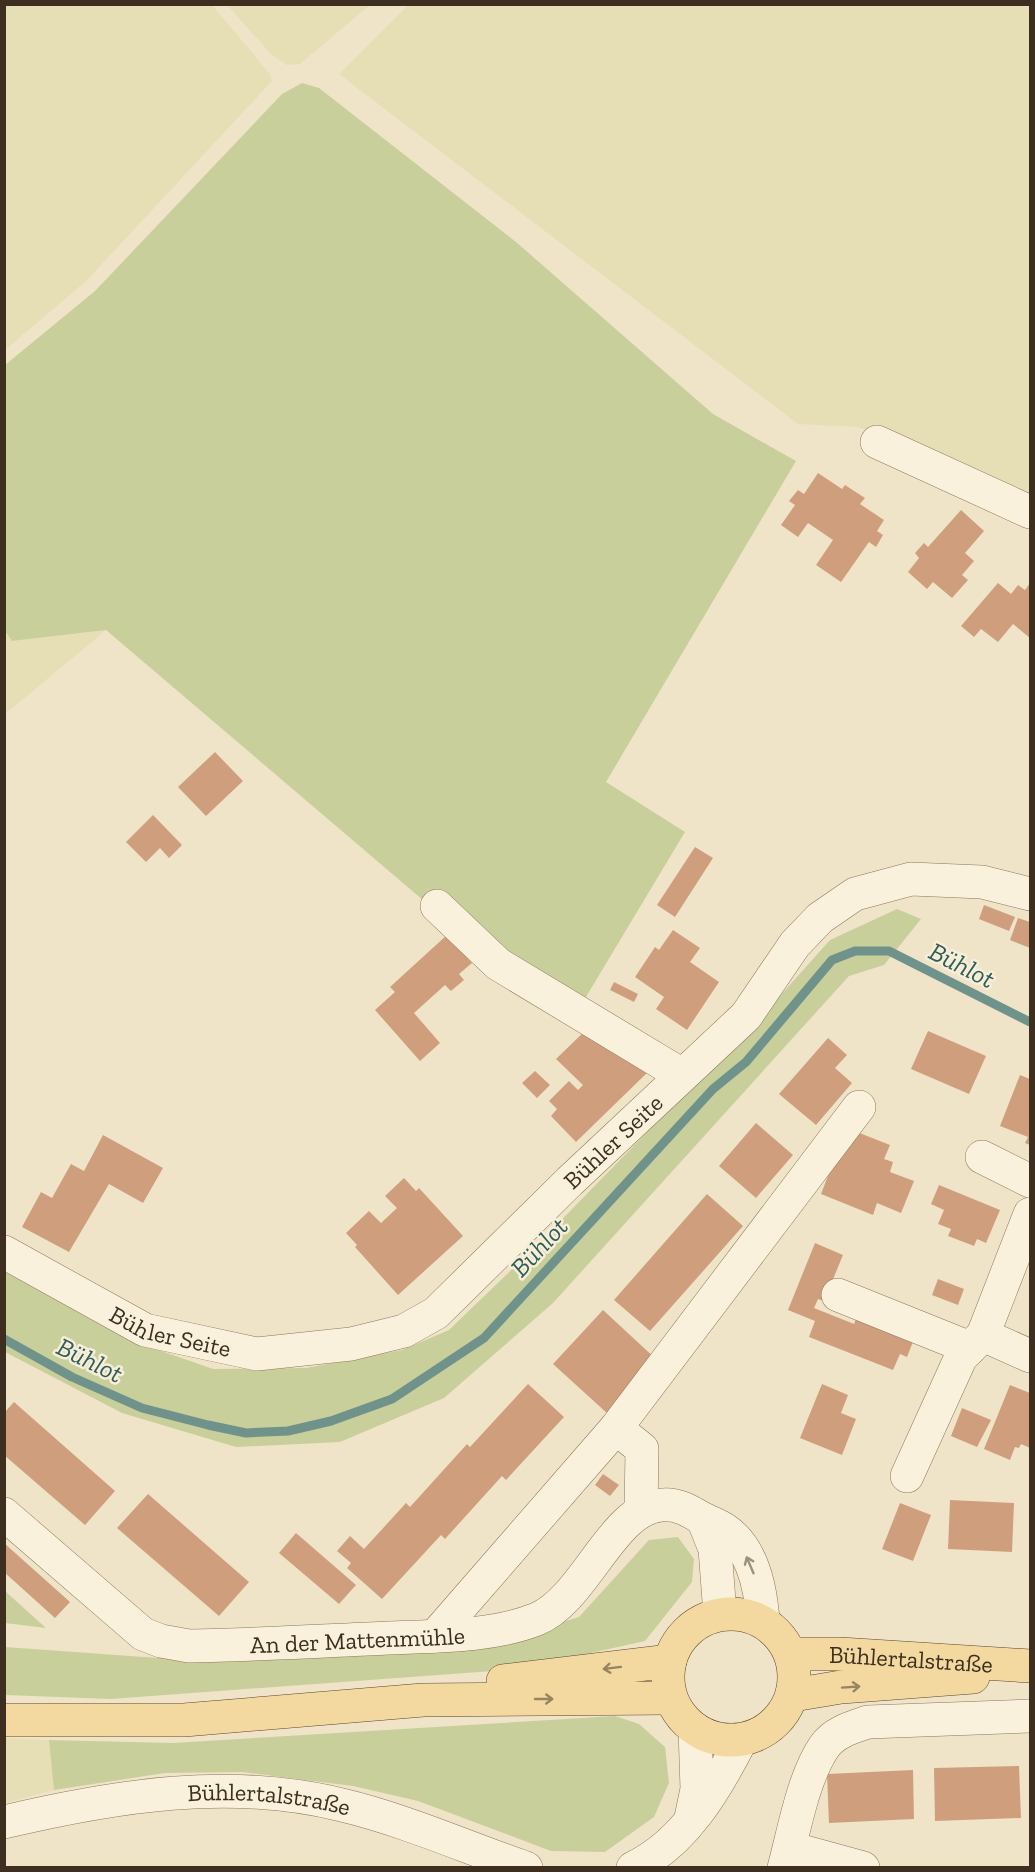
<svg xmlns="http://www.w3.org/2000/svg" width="1035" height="1872" font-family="'Zilla Slab',serif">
	<rect width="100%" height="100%" fill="#f0e4c8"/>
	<!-- farmland -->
	<g fill="#e6deb5">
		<path d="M 5,4 L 212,5 L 270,74 L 272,81 L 86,281 L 5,350 Z"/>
		<path d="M 227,5 L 370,5 L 300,64 L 287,65 L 271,54 Z"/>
		<path d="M 408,5 L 1030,5 L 1030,496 L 901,438 L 856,427 L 798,424 L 339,74 Z"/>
		<path d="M 106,630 L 5,714 L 5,632 L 13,641 Z"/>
		<path d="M 5,1738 L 49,1740 L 54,1790 L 5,1803 Z"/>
	</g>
	<!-- green -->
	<g fill="#c9cf9b">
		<path d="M 302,83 L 319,88 L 516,242 L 713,414 L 796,461 L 606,782 L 685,832 L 583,1002 L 498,964 L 106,630 L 12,641 L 5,631 L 5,365 L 95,291 L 282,94 Z"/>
		<path d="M 897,909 L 921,919 L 884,965 L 849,976 L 553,1303 L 444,1398 L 340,1442 L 236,1447 L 122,1413 L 5,1352 L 4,1271 L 150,1347 L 213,1369 L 306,1368 L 402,1350 L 449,1330 L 534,1248 L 779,997 L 830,940 Z"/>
		<path d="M 678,1537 L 694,1559 L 692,1582 L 645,1641 L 519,1669 L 111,1699 L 5,1695 L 5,1647 L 158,1658 L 533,1631 L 579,1617 L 649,1540 Z"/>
		<path d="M 5,1591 L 46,1628 L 5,1623 Z"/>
		<path d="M 615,1716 L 639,1724 L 665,1747 L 669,1783 L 654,1817 L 605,1852 L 551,1851 L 418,1801 L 353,1786 L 242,1772 L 165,1773 L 54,1790 L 49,1740 L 173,1743 Z"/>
	</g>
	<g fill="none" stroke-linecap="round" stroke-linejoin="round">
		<!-- stream -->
		<path stroke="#6f938a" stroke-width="9" d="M 4,1339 L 72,1377 L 142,1408 L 208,1425 L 246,1433 L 288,1431 L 331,1421 L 392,1399 L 484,1338 L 713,1089 L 746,1062 L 832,960 L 855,951 L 889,951 L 1030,1022"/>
	</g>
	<!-- building -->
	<g fill="#cf9f7d">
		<path d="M 818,473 L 842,489 L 845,485 L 865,498 L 860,504 L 884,520 L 877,531 L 883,535 L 876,547 L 869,542 L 841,582 L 816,565 L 833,540 L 808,523 L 798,537 L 781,525 L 795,505 L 789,501 L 798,490 L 804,494 Z"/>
		<path d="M 961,510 L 984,531 L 965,553 L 974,561 L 962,575 L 968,580 L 952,598 L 933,582 L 927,589 L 908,572 L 919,558 L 915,553 L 924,543 L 928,547 Z"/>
		<path d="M 998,583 L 1011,594 L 1018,585 L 1025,590 L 1030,583 L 1030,638 L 1013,624 L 998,642 L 981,629 L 974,637 L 961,626 Z"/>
		<path d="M 215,752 L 243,781 L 206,816 L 178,787 Z"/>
		<path d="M 153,815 L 182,845 L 169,858 L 160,848 L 146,862 L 126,842 Z"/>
		<path d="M 695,847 L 713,858 L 675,917 L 657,905 Z"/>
		<path d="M 984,905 L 1015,917 L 1009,931 L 979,919 Z"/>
		<path d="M 1018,918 L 1030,922 L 1030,948 L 1010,940 Z"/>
		<path d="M 673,930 L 700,948 L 690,962 L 719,982 L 687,1030 L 656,1009 L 664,997 L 635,977 L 655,947 L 659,950 Z"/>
		<path d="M 447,935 L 472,963 L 459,974 L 464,980 L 451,991 L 445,985 L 414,1013 L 440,1043 L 420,1061 L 375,1010 L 395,992 L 390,987 Z"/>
		<path d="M 614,982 L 638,994 L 634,1002 L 610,990 Z"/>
		<path d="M 589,1027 L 651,1069 L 576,1142 L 551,1116 L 557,1109 L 549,1101 L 569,1081 L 578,1090 L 583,1085 L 556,1059 Z"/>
		<path d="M 928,1031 L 986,1056 L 969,1094 L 911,1069 Z"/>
		<path d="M 828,1038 L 847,1055 L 835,1068 L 852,1083 L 816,1125 L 779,1094 Z"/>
		<path d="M 535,1071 L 550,1085 L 537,1098 L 522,1083 Z"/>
		<path d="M 1020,1075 L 1030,1079 L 1030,1145 L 1025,1143 L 1028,1137 L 1000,1126 Z"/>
		<path d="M 756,1123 L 793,1155 L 756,1198 L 719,1166 Z"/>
		<path d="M 857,1132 L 890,1145 L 884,1159 L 893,1162 L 890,1172 L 914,1181 L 901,1213 L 877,1203 L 873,1215 L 821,1194 L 841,1142 L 851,1146 Z"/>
		<path d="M 103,1135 L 163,1168 L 143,1203 L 109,1184 L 69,1252 L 22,1227 L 41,1192 L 52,1198 L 71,1164 L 84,1171 Z"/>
		<path d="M 404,1178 L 416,1191 L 419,1188 L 463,1236 L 398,1295 L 355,1247 L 357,1245 L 346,1233 L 369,1211 L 381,1223 L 397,1208 L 385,1196 Z"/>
		<path d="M 939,1185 L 1000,1210 L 986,1243 L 977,1239 L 974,1246 L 948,1236 L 951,1229 L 938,1224 L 944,1210 L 931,1204 Z"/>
		<path d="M 707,1194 L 743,1226 L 650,1331 L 614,1300 Z"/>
		<path d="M 815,1243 L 843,1255 L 824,1301 L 818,1299 L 814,1308 L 854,1324 L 859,1311 L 916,1334 L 907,1357 L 900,1354 L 893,1370 L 809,1337 L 815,1321 L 788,1310 Z"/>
		<path d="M 938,1279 L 964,1289 L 958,1305 L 932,1295 Z"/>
		<path d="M 603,1310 L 657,1360 L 608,1414 L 553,1364 Z"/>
		<path d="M 528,1384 L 564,1417 L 506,1480 L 502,1476 L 445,1539 L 441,1535 L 382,1599 L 347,1568 L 351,1563 L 337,1551 L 350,1536 L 364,1549 L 406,1503 L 410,1507 L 467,1444 L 470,1447 Z"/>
		<path d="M 822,1384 L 848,1395 L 841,1413 L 856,1419 L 842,1455 L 800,1438 Z"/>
		<path d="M 1010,1385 L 1030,1393 L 1030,1448 L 1021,1444 L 1019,1448 L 1015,1447 L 1010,1460 L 984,1449 Z"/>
		<path d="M 14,1402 L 115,1491 L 85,1525 L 4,1455 L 4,1413 Z"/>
		<path d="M 962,1408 L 991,1420 L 977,1447 L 951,1436 Z"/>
		<path d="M 603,1474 L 619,1485 L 610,1496 L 595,1485 Z"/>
		<path d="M 148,1494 L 249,1582 L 219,1616 L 117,1528 Z"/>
		<path d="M 950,1500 L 1014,1503 L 1012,1552 L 948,1549 Z"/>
		<path d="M 900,1503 L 931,1515 L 913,1561 L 882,1549 Z"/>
		<path d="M 296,1533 L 356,1585 L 339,1604 L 279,1553 Z"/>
		<path d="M 4,1543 L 70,1602 L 55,1618 L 4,1572 Z"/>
		<path d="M 1019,1766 L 1021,1818 L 935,1821 L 934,1768 Z"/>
		<path d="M 913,1770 L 914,1819 L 829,1823 L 827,1774 Z"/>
	</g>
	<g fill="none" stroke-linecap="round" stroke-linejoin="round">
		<defs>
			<g id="minor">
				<path d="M 877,442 L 1030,512"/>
				<path d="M 437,906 L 498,964 L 682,1075"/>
				<path d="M 982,1157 L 1030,1181"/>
				<path id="s1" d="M 4,1252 L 145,1330 L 257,1354 L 351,1344 L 404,1331 L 436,1313 L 570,1181 L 746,1016 L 795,944 L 820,918 L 855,894 L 911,879 L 982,882 L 1030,894"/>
				<path d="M 838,1295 L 970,1348"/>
				<path d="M 983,1335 L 1030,1214"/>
				<path d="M 616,1428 L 642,1449 L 641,1511"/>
				<path d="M 907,1476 L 961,1357 L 983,1335 L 1030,1356"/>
				<path id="s2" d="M 4,1514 L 143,1634 L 161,1641 L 189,1646 C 255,1645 322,1641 388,1638 C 436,1636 492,1637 537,1619 C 585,1599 612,1509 661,1505 C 677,1503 690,1511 703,1519 C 710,1522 717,1525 724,1529 C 753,1548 761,1590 763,1622"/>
				<path d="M 703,1519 L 715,1549 L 720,1614"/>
				<path d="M 435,1636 L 616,1428 L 859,1107"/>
				<path d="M 691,1818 L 697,1789 L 695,1729"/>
				<path id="s3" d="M 4,1822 C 114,1796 230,1777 342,1805 C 405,1820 465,1847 526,1868"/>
				<path d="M 790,1848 L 863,1868"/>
				<path d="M 633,1868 C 685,1843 716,1789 741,1740"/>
				<path d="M 784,1868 C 794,1831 803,1778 824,1747 C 834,1732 853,1727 868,1722 L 1030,1716"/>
			</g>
			<g id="major">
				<circle cx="731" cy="1677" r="63"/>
				<path id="s4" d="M 791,1654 L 840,1654 L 1030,1666"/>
				<path d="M 503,1681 L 670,1661"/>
				<path d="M 793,1695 L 841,1687 L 973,1677"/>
				<path d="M 4,1720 L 184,1720 L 423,1700 L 671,1698"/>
			</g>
		</defs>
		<!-- minor casing -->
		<use href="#minor" stroke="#8d765c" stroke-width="34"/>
		<!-- major casing -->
		<use href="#major" stroke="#5b4430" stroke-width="34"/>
		<!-- minor -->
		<use href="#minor" stroke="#faf1dc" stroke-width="33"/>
		<!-- major -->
		<use href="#major" stroke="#f3d9a0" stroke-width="33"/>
	</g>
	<!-- one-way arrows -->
	<defs><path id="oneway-shaft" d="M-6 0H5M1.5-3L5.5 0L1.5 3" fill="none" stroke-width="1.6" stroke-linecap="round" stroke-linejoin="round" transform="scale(1.5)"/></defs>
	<use stroke="#9c907e" href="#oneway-shaft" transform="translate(750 1565) rotate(-113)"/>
	<g stroke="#988460">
		<use href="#oneway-shaft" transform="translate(612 1668) rotate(173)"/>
		<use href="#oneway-shaft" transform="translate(851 1687) rotate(-4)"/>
		<use href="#oneway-shaft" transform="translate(544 1699)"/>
	</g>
	<g text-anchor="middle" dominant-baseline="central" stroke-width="5" stroke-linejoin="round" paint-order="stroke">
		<!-- street labels -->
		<g font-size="24" fill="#3d2e20" stroke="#f7eed8">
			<text stroke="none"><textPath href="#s1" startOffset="708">Bühler Seite</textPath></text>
			<text stroke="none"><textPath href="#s1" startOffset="186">Bühler Seite</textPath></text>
			<text stroke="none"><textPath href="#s2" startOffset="400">An der Mattenmühle</textPath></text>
			<text stroke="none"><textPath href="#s4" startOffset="120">Bühlertalstraße</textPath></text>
			<text stroke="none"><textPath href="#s3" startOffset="268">Bühlertalstraße</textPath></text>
		</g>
		<!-- water labels -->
		<g font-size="26" font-style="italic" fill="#2f5d5a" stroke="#f7eed8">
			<text transform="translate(962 965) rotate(27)">Bühlot</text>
			<text transform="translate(539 1247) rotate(-47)">Bühlot</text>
			<text transform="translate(90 1360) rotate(26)">Bühlot</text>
		</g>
	</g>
	<!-- border -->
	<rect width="1035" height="1872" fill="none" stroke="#3d2e20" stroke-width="12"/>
</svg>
